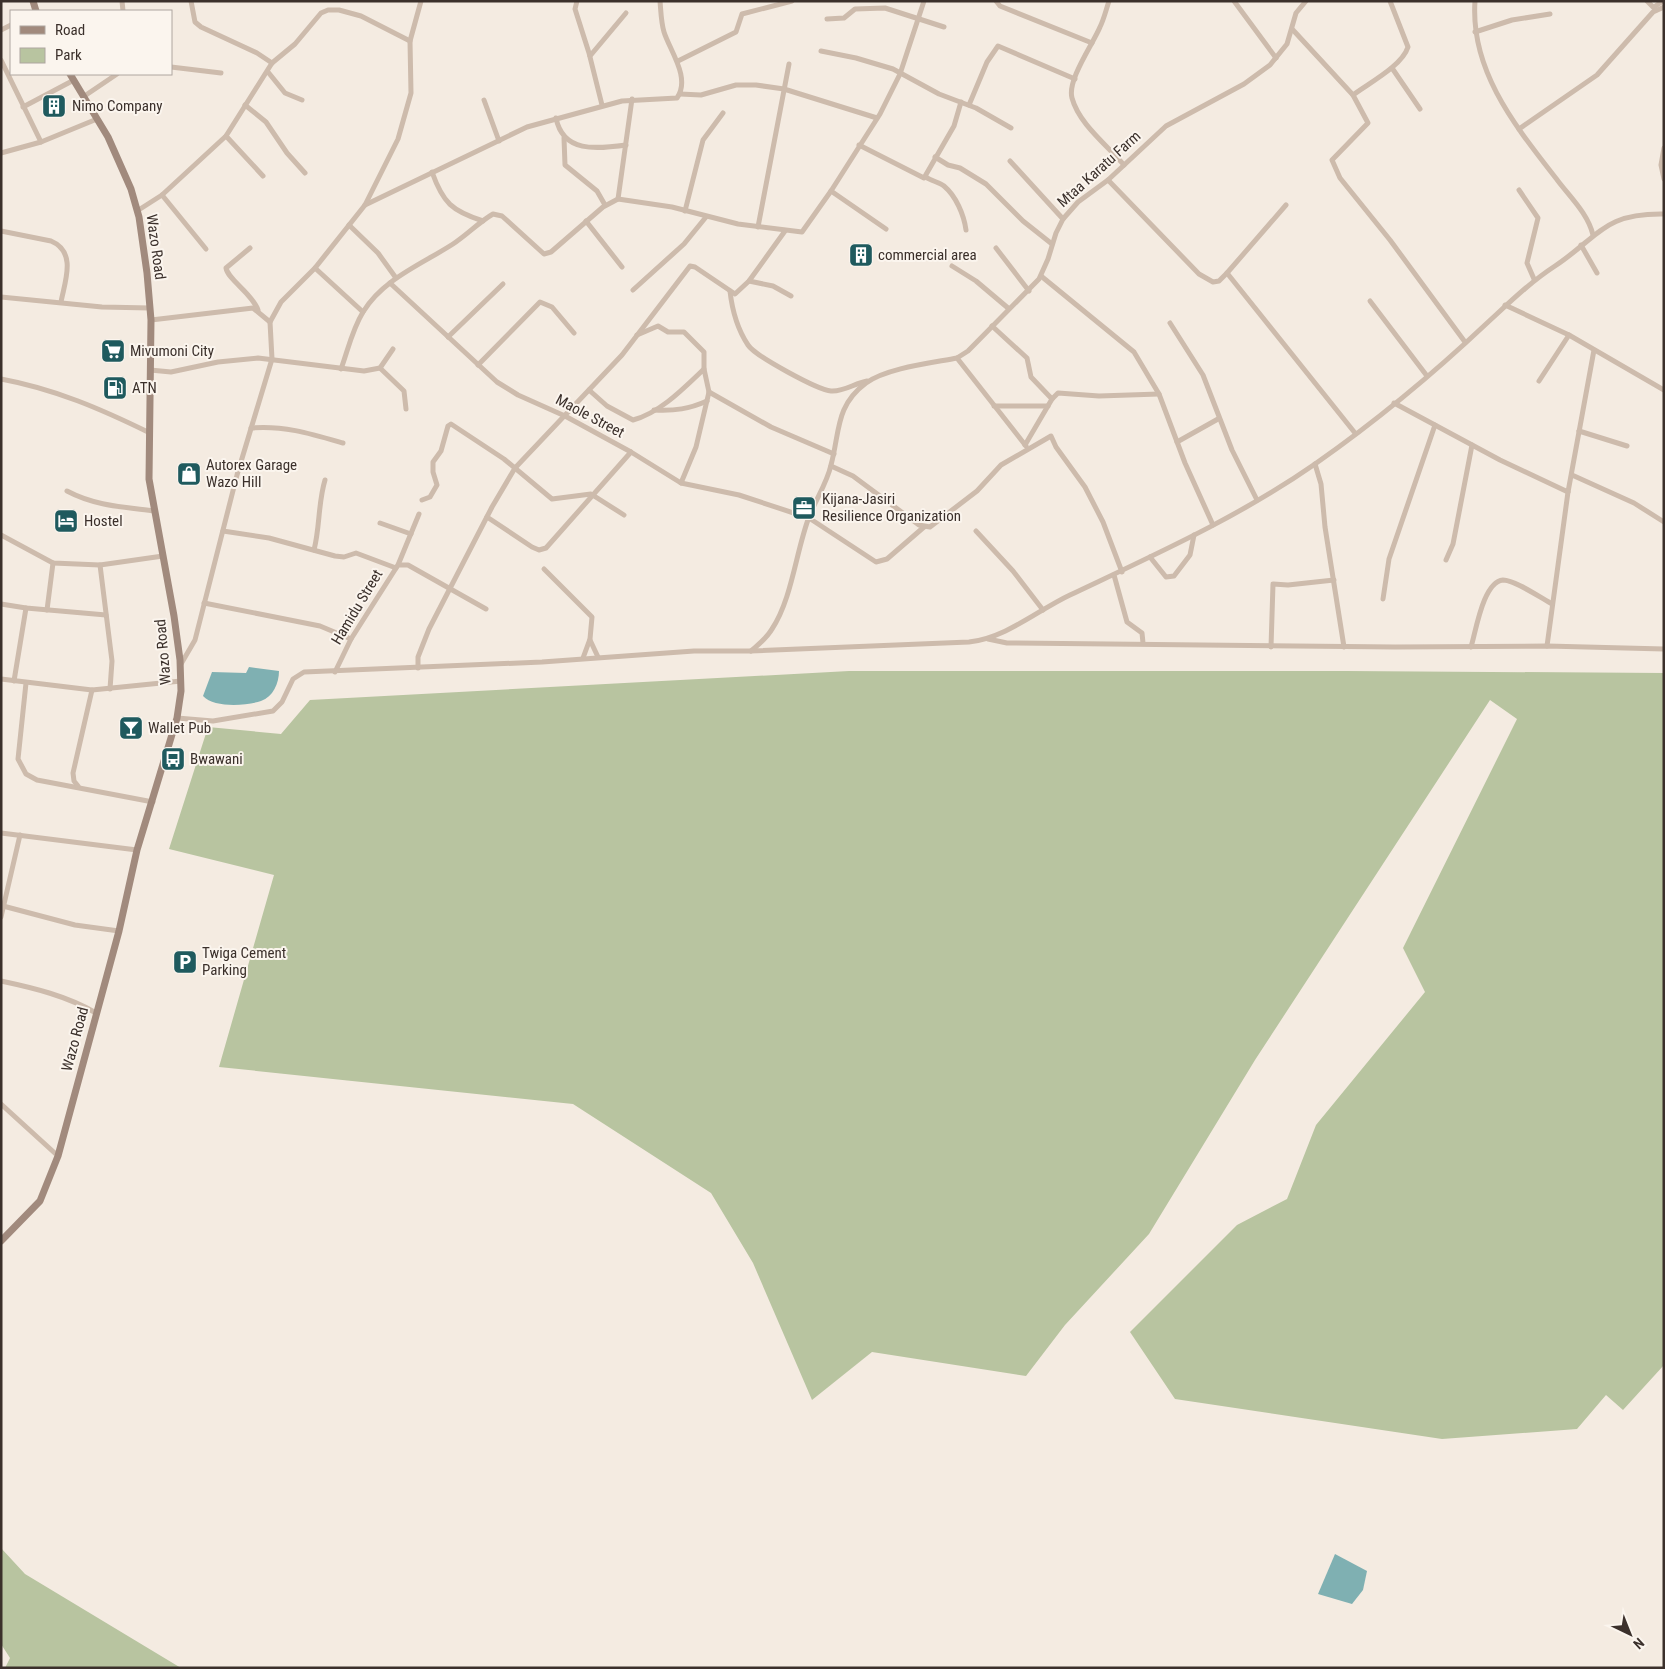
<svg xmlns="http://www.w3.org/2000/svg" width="1665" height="1669" font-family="'Roboto Condensed',sans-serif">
	<rect width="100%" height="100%" fill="#f4ebe1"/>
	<!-- green -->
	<g fill="#b8c4a0">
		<path d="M 849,671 L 1347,671 L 1664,673 L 1664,1365 L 1623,1410 L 1606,1395 L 1577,1429 L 1442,1439 L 1175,1399 L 1130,1332 L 1237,1225 L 1287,1199 L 1316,1125 L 1425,992 L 1403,948 L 1517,719 L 1490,700 L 1255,1060 L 1149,1234 L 1065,1325 L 1026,1376 L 872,1352 L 812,1400 L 753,1263 L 711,1193 L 573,1104 L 219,1067 L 274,875 L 169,849 L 208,727 L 281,734 L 310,700 Z"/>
		<path d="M 1,1548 L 25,1574 L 181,1668 L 5,1668 L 10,1658 L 1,1644 Z"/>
	</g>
	<!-- water -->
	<g fill="#7fb0b2">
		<path d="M 249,667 L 279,671 C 279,683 273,697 261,701 C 246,706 214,708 203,696 L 212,672 L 246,673 Z"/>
		<path d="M 1335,1554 L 1367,1571 L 1363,1590 L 1352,1604 L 1318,1594 Z"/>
	</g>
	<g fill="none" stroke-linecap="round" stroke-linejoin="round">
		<!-- minor -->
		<g stroke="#cdbbac" stroke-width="5">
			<path d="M 122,1 L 123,11"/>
			<path d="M 191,1 L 195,22 L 201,27 L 257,53 L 272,63"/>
			<path d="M 577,1 L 575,9 L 589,53 L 602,105"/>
			<path d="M 996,1 L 1000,6 L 1092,43"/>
			<path d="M 1109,1 C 1106,10 1104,19 1100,27 C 1093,44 1067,80 1072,98 C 1079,124 1107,145 1124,165"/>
			<path d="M 1234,1 L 1276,58"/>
			<path d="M 1475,1 C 1470,72 1517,128 1558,181 C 1571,198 1588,214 1593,235"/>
			<path d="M 1647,1 L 1656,10"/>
			<path d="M 1654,7 L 1663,1"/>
			<path d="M 827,19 L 844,18 L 855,9 L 885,8 L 944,27"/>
			<path d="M 1,30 L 11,25"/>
			<path d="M 1293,30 L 1353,95 L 1368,123 L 1332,160 L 1340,178 L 1390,240 L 1465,342"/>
			<path d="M 1475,32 L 1512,20 L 1550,14"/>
			<path d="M 821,51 L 856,58 L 893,69 L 939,94 L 976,108 L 1011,128"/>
			<path d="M 590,56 L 626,13"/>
			<path d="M 1,60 L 41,142"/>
			<path d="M 678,61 L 736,32 L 742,14 L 792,1"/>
			<path d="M 171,67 L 221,73"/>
			<path d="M 1392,68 L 1420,109"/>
			<path d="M 268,72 L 285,93 L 302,100"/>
			<path d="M 680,94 L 701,95 L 736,85 L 756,85 L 784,89 L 877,118"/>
			<path d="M 1353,95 C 1369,83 1402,66 1408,47 L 1390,1"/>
			<path d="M 83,97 L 117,74"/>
			<path d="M 484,100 L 499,141"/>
			<path d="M 245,105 L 266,122 L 287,153 L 305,173"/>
			<path d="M 969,105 L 987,62 L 998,46 L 1075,79"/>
			<path d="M 23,107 L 74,80"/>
			<path d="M 556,118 C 563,153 596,149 626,145"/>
			<path d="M 1519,129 L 1597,75 L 1653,12 L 1664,7"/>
			<path d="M 226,136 L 263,176"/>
			<path d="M 564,138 L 565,165 L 597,191 L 605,205"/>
			<path d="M 859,145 L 924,178 L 954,126 L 961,102"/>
			<path d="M 1664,148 L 1661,165 L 1664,179"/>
			<path d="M 1,153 L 41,142 L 97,119"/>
			<path d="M 935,157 L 948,165 L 960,168 L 986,184 L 1023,221 L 1052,244"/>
			<path d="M 1010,161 L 1063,219"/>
			<path d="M 432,172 C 443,203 452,211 483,221"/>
			<path d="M 926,177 C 931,181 939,182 944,186 C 956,196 964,215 966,230"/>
			<path d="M 1108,180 L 1199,274 L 1213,282 L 1219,281 L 1227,273 L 1355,433"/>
			<path d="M 1519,190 L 1538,218 L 1527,263 L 1534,279"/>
			<path d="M 831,191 L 886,229"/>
			<path d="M 162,195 L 206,249"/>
			<path d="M 618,199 L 632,99"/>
			<path d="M 365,205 L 527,127 L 622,101 L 677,98 C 691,78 670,51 664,32 C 661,22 661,12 660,1"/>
			<path d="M 137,211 L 162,195 L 226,136 L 272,63 L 295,44 L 321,13 L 328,10 L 339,10 L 361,16 L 410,41"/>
			<path d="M 685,211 L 703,140 L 723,113"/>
			<path d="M 586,221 L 622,267"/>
			<path d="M 349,225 L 378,253 L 396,278"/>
			<path d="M 758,227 L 789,64"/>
			<path d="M 1,231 L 51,241 C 77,252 65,281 61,302"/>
			<path d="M 1581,245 L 1597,273"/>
			<path d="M 250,248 L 226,268 C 228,280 252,293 258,310"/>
			<path d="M 996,248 L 1029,291"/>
			<path d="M 952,266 L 976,281 L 1008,308"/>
			<path d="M 315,268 L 363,312"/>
			<path d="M 1227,273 L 1286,205"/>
			<path d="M 1041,276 L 1134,352 L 1159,394 L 1185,463 L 1213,525"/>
			<path d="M 749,281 L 773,286 L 791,296"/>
			<path d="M 390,283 L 497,382 L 518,395 L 565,416 L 631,452 L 681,483 L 739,495 L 809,518 L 876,562 L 887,559 L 924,527"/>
			<path d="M 633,290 L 684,244 L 706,217"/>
			<path d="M 730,291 C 732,309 738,330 748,345 C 755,356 818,390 831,391 C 844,392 855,383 867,381"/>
			<path d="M 1,297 L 102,307 L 150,308"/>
			<path d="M 1370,301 L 1427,376"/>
			<path d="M 1505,305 L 1569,335 L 1664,390"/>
			<path d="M 151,320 L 253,308 L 270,322"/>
			<path d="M 1170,323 L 1203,375 L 1232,450 L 1257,500"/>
			<path d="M 992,326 L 1027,358 L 1031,377 L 1052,399"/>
			<path d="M 637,335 L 658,326 L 668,332 L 684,332 L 704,352 L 704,369"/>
			<path d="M 448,337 L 503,284"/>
			<path d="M 957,358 L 1026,446"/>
			<path d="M 478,365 L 540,302 L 552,307 L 574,333"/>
			<path d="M 380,368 L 404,391 L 406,409"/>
			<path d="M 341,369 C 348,350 352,330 363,312 C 383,279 422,264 453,244 C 467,235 479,222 493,214 L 502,216 L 544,254 L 551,252 L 603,207 L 618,199 L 672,207 L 738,224 L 802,232 L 831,191 L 880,114 L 900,74 L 924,1"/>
			<path d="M 150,370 L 171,372 L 218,362 L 258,358 L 364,371 L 380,368 L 393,349"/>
			<path d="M 1,379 C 55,389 101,409 150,433"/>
			<path d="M 1539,381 L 1569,335"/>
			<path d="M 589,390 L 607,406 L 633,420 C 660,413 684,388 704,369 L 709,392 L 696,447 L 681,483"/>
			<path d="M 709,392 L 771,427 L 834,454"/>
			<path d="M 1394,403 L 1500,460 L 1568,492"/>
			<path d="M 994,406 L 1048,406"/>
			<path d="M 654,410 C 675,411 689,409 707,401"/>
			<path d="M 251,428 C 283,425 312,434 343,443"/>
			<path d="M 1579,431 L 1627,446"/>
			<path d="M 1177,442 L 1218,419"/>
			<path d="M 1025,445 L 1052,399 L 1058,393 L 1099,396 L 1159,394"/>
			<path d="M 1315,464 L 1321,484 L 1325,527 L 1344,647"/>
			<path d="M 831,466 L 853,476 L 919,525 L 930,527 L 977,491 L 1001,465 L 1051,436 L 1056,447 L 1085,487 L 1103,522 L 1122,572"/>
			<path d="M 1572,475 L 1634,503 L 1664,522"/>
			<path d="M 67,491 C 95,506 124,507 155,511"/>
			<path d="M 422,500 L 430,497 L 437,485 L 433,472 L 433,462 L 441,451 L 448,426 L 451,424 L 504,459 L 552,499 L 591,494 L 624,515"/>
			<path d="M 487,517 L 532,547 L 539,550 L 546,548 L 631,452"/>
			<path d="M 380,523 L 411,534"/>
			<path d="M 223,531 L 269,538 L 335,556 L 344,557 L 356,553 L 396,568"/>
			<path d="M 976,531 L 1013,571 L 1043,610"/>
			<path d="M 1,535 L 53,563 L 100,565 L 163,556"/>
			<path d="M 314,550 C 320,527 318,503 325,480"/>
			<path d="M 1150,557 L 1166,577 L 1174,576 L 1190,555 L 1194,535"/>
			<path d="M 1446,560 L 1453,544 L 1472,445"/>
			<path d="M 100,565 L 112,661 L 110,689"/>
			<path d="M 398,565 L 419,514"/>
			<path d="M 544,569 L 592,617 L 590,639 L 583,658"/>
			<path d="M 1114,575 L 1127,622 L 1142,633 L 1143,643"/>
			<path d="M 1383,599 L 1389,559 L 1435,425"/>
			<path d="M 204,603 L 320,626 L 351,639"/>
			<path d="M 1,604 L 26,608 L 106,615"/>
			<path d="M 47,610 L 53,563"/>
			<path d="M 988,639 L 1007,643 L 1395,647 L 1547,646 L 1664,649"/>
			<path d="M 590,640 L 598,657"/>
			<path d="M 1547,646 L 1568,492 L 1594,350"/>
			<path d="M 1271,647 L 1273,584 L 1288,585 L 1334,580"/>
			<path d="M 1471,647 C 1476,631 1483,582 1503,580 C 1515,580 1541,598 1552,604"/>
			<path d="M 751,651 C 759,644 767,638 772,629 C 792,599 796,551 809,517 C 816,499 827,483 831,465 C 840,432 835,406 866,383 C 887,368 931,363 957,358 L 968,351 L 1039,279 L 1048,259 L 1056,233 L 1063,219 L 1078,202 L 1108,180 L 1166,126 L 1244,84 L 1270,65 L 1287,44 L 1296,13 L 1306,1"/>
			<path d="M 181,664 L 195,640 L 237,475 L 272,359 L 270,322 L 281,302 L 315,268 L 365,205 L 398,139 L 411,93 L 410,41 L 421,1"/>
			<path d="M 418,668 L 418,657 L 429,629 L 492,507 L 515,468 L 622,355 L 690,266 L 695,267 L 735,294 L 749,281 L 785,231"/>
			<path d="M 335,672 L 351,639 L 398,565 L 408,565 L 486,609"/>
			<path d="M 1,679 L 92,690 L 181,681"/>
			<path d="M 14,681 L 26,608"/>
			<path d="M 26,683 L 18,759 L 26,774 L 37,780 L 153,802"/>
			<path d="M 177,718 L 213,721 L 273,711 L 282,702 L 293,679 L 304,672 L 542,662 L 694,651 L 750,651 L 969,642 C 1006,638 1038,610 1070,595 C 1154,555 1239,517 1315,464 C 1375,422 1433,374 1486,324 C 1509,303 1529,283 1555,266 C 1600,236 1603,213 1664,214"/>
			<path d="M 78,786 L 74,781 L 73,773 L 92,690"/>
			<path d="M 1,833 L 137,850"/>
			<path d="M 3,906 L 75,925 L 119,931"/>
			<path d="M 1,917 L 20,835"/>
			<path d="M 1,981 C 34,988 67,996 96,1013"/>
			<path d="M 1,1104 L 58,1156"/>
		</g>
		<!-- secondary -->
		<g stroke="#a18a7d" stroke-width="7">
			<path d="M 33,1 L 36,11"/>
			<path d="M 1,1241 L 40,1201 L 58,1156 L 119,931 L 137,850 L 177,718 L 181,691 L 180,660 L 174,616 L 149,479 L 151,320 L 147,273 L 139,217 L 131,189 L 108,137 L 70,74"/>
		</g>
	</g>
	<!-- icons -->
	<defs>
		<symbol id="building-square" viewBox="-11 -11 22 22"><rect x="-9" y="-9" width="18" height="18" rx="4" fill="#1f5a5e" stroke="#fbf5ee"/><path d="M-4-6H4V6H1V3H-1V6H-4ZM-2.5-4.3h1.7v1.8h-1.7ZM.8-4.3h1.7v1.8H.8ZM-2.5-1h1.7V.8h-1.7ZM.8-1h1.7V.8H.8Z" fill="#fff"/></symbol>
		<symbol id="supermarket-square" viewBox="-11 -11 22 22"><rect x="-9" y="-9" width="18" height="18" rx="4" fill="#1f5a5e" stroke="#fbf5ee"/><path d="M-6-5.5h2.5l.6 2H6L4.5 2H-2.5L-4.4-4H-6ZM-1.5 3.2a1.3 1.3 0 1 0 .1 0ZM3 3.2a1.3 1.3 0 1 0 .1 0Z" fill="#fff"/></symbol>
		<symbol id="fuel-square" viewBox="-11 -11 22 22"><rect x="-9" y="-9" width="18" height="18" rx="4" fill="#1f5a5e" stroke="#fbf5ee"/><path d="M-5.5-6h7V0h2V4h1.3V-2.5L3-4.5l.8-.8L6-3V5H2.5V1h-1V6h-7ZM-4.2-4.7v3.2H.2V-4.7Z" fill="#fff"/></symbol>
		<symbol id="shop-square" viewBox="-11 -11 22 22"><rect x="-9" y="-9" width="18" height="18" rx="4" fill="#1f5a5e" stroke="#fbf5ee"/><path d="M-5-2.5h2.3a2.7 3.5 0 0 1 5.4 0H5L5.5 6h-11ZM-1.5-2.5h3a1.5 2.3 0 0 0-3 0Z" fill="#fff"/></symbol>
		<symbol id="office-square" viewBox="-11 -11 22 22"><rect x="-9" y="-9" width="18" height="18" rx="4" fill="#1f5a5e" stroke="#fbf5ee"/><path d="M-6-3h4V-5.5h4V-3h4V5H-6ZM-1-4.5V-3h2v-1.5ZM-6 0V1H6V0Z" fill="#fff"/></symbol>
		<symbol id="hotel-square" viewBox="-11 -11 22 22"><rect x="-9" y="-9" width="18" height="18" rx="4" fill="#1f5a5e" stroke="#fbf5ee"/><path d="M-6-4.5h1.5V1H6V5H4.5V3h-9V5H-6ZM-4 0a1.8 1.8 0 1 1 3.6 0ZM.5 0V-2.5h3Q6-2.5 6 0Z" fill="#fff"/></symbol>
		<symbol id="bar-square" viewBox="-11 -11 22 22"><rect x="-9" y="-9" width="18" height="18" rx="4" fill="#1f5a5e" stroke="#fbf5ee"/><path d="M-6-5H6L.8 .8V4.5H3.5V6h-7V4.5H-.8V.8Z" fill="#fff"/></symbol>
		<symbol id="bus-square" viewBox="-11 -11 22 22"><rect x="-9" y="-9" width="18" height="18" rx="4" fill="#1f5a5e" stroke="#fbf5ee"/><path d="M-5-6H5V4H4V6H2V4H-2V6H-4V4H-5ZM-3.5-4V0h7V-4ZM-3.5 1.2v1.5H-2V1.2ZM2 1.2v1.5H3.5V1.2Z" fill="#fff"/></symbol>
		<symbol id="parking-square" viewBox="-11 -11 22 22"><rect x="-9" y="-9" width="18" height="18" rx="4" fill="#1f5a5e" stroke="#fbf5ee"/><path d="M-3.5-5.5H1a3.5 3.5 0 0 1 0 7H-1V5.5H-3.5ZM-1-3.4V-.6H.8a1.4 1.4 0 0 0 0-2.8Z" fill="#fff"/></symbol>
	</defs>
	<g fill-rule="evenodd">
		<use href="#building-square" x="40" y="92" width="28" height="28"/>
		<use href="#building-square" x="847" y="241" width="28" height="28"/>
		<use href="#supermarket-square" x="99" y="337" width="28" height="28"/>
		<use href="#fuel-square" x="101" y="374" width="28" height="28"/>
		<use href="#shop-square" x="175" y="460" width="28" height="28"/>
		<use href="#office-square" x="790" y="494" width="28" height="28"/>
		<use href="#hotel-square" x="52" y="507" width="28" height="28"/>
		<use href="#bar-square" x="117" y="714" width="28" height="28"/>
		<use href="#bus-square" x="159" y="745" width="28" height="28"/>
		<use href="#parking-square" x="171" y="948" width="28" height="28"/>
	</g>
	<g text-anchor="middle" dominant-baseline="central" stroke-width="4" stroke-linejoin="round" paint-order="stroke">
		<!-- poi labels -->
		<g font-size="15" fill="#3b302b" stroke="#fbf5ee" text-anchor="start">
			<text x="72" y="106">Nimo Company</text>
			<text x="878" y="255">commercial area</text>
			<text x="130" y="351">Mivumoni City</text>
			<text x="132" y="388">ATN</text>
			<text x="206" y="465">Autorex Garage<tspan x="206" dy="17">Wazo Hill</tspan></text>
			<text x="822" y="499">Kijana-Jasiri<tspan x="822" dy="17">Resilience Organization</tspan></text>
			<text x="84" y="521">Hostel</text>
			<text x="148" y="728">Wallet Pub</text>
			<text x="190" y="759">Bwawani</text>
			<text x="202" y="953">Twiga Cement<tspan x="202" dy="17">Parking</tspan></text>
		</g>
		<!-- street labels -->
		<g font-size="15" fill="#3b302b" stroke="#fbf5ee">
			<text transform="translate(1099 169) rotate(-42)">Mtaa Karatu Farm</text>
			<text transform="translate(156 247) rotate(82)">Wazo Road</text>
			<text transform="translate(590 416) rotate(28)">Maole Street</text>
			<text transform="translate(357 607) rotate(-59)">Hamidu Street</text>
			<text transform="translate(163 652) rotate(-95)">Wazo Road</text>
			<text transform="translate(75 1039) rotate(-75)">Wazo Road</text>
		</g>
	</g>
	<!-- border -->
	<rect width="1665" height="1669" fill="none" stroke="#3b302b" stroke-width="5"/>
	<!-- legend -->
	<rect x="10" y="10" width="162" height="65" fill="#fbf5ee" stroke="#aea6a0"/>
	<rect x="20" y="26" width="25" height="8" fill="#a18a7d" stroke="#aea6a0"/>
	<text x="55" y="35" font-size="15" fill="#3b302b">Road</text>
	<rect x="20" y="48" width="25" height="15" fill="#b8c4a0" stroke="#aea6a0"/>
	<text x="55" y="60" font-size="15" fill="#3b302b">Park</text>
	<!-- north arrow -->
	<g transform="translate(1630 1634) rotate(137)" stroke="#fbf5ee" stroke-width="4" paint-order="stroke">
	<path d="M0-4L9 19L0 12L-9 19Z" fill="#3b302b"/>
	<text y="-8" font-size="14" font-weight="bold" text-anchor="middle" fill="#3b302b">N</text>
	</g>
</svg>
